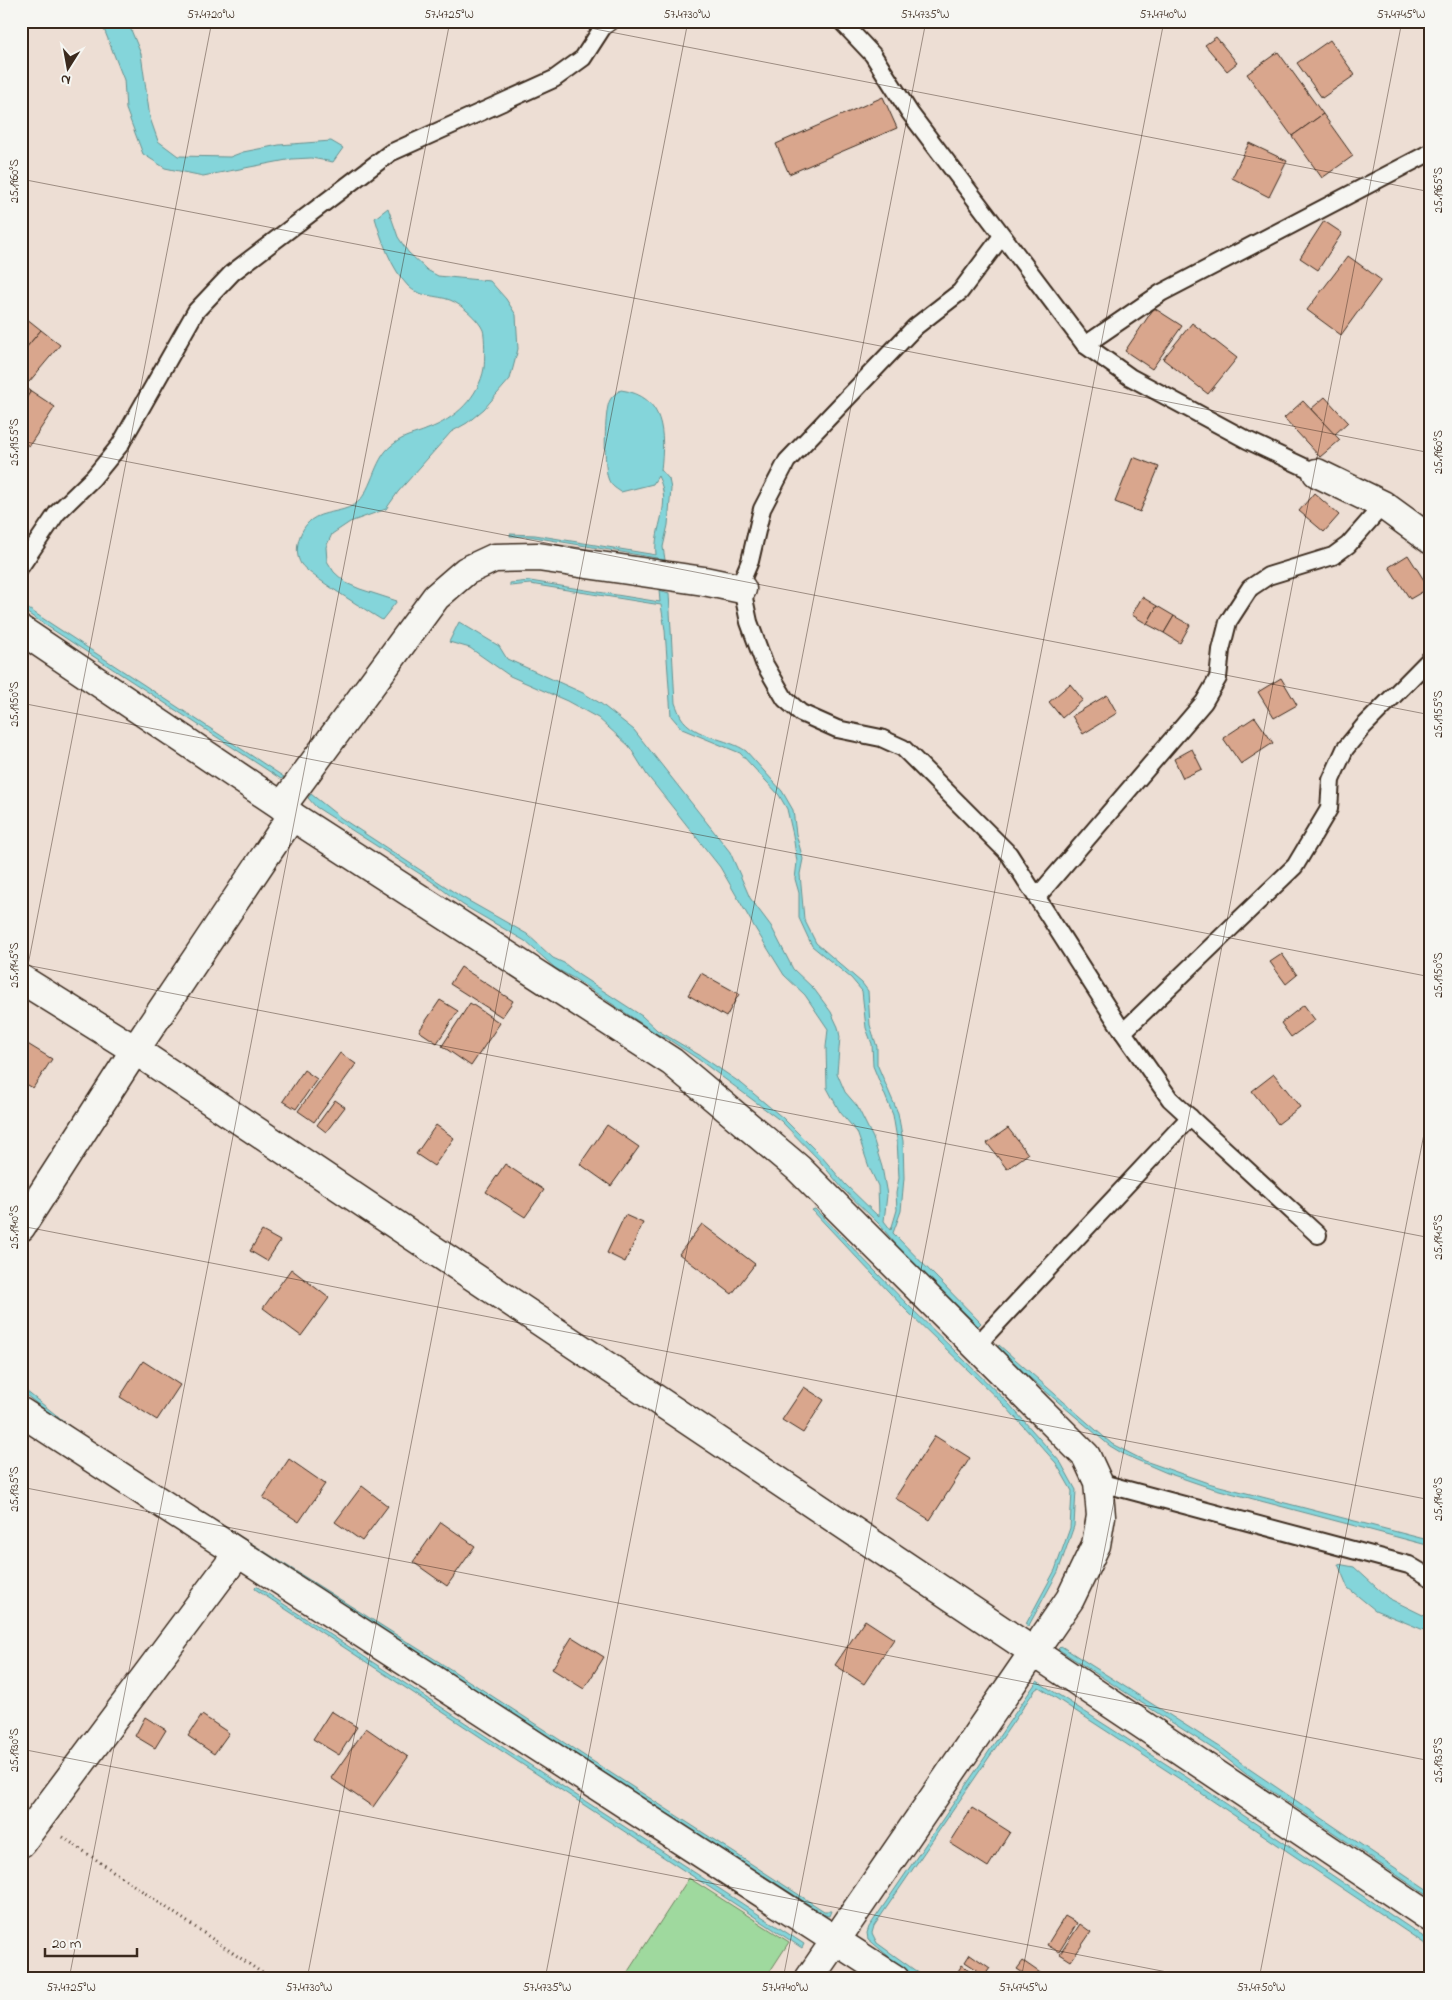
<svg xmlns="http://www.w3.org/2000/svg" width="1452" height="2000" font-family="'Indie Flower',sans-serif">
	<rect width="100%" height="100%" fill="#edded4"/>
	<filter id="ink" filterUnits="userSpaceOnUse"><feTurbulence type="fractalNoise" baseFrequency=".02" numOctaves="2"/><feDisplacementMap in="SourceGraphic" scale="10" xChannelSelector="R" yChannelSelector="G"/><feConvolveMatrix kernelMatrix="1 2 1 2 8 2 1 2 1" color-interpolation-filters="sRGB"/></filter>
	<g filter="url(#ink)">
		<!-- green -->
		<path fill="#9fd99e" stroke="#6d825e" d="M 689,1878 L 789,1942 L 765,1979 L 623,1979 Z"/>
		<!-- water -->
		<g fill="#84d5da" stroke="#67918f">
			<path d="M 95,21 L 125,21 L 129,25 L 141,54 L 150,118 L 158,141 L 178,156 L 230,157 L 243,152 L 279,145 L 331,141 L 343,148 L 333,162 L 311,158 L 292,159 L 203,176 L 165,168 L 143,154 L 126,109 L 124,80 L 104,29 Z"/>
			<path d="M 388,208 L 398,237 L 408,252 L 427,270 L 438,276 L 490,281 L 506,299 L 516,315 L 518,349 L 510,379 L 484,409 L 467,423 L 451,432 L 398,492 L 386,509 L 350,522 L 332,534 L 326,547 L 327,561 L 334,572 L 346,583 L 360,589 L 397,601 L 382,620 C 368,611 308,575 301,564 C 293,551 299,530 311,520 C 323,511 340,513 354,505 C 372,494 373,460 391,446 C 406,434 412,436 428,429 C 455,419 479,397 484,368 C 485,362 485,335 483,330 C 479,320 461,304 450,300 C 437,295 418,297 408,286 C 391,268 382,241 375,218 Z"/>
			<path d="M 621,390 C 665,396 665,433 661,470 L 669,479 L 671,489 L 668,525 L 663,547 L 666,566 L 658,567 L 657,558 L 533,537 L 510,536 L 510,534 L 535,535 L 656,555 C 653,527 673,506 658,476 L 653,484 L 621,492 C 615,488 610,485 608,478 C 604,468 604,410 610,400 C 612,396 617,392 621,390 Z"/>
			<path d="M 530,581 L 660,602 L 659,590 L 669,593 L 675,703 C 677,708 679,713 681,717 C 694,738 728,738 746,751 L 782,791 L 793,810 L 796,834 L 803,859 L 800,874 L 804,919 L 816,943 L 862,983 L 868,991 L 870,1025 L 877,1047 L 877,1064 L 898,1113 L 903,1141 L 904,1178 L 901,1211 L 893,1233 L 981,1323 L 978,1326 L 898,1247 L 879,1224 L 842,1188 L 818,1159 L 781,1121 L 698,1059 L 668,1039 L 657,1034 L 575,979 L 555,968 L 525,941 L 463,905 L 431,881 L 316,807 L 308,798 L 311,794 L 341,818 L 460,896 L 527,934 L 553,958 L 564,963 L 579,975 L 642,1016 L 657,1030 L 701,1056 L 742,1084 L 783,1118 L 822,1157 L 845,1184 L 879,1217 L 878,1186 L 869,1167 L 857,1132 L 840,1112 L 827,1088 L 826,1047 L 828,1029 L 805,995 L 784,975 L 755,928 L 720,867 L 647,775 L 629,746 L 598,718 L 567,701 L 510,676 L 470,648 L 449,642 L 459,622 L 499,646 L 507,659 L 583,693 L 600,703 L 634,730 L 730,852 L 750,898 L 771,926 L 793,969 L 814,989 L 831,1012 L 838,1027 L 840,1037 L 837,1073 L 845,1092 L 857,1106 L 873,1138 L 882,1167 L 887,1195 L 884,1221 L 891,1230 L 897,1210 L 896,1193 L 899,1178 L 897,1139 L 893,1115 L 873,1066 L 872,1044 L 866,1028 L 862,991 L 851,978 L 812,946 L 799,918 L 799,893 L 795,879 L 797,862 L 793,835 L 787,809 L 779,795 L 740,753 L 682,729 L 671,716 L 665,630 L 661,605 L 530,584 L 510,586 L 510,583 Z"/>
			<path d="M 21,604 L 284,777 L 281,779 L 21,609 Z"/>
			<path d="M 815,1209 L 908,1305 L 1009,1404 L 1061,1463 L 1076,1490 L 1074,1526 L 1058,1572 L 1028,1627 L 1026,1624 L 1055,1570 L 1070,1528 L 1072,1491 L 1056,1463 L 1006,1407 L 905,1309 L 812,1210 Z"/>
			<path d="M 999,1345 L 1112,1444 L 1145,1461 L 1208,1483 L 1428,1540 L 1427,1545 L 1208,1487 L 1167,1473 L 1125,1455 L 1110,1446 L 1010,1361 L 997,1348 Z"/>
			<path d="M 21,1387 L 85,1438 L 455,1672 L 824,1911 L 831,1911 L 829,1916 L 825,1915 L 454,1676 L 83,1440 L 21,1391 Z"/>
			<path d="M 1338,1564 L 1354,1567 L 1388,1598 L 1431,1619 L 1431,1633 L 1375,1610 L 1348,1588 Z"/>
			<path d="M 256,1586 L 804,1944 L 802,1948 L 255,1589 Z"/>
			<path d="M 1061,1646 L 1223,1749 L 1248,1768 L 1431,1892 L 1431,1898 L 1246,1774 L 1221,1754 L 1058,1649 Z"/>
			<path d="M 1037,1681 L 1194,1782 L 1431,1942 L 1431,1948 L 1192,1787 L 1039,1687 L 1035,1690 L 874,1926 L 872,1933 L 877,1943 L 927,1979 C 911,1979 882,1950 868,1939 L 867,1933 L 869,1927 Z"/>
		</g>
		<!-- building -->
		<g fill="#d9a68d" stroke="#3b2a1e">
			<path d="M 1216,37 L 1237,63 L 1227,71 L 1205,45 Z"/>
			<path d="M 1330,40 L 1355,75 L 1322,98 L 1297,63 Z"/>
			<path d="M 1278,52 L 1323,114 L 1292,136 L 1247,74 Z"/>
			<path d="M 883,97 L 897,128 L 789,174 L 776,144 Z"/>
			<path d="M 1323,114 L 1353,156 L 1322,178 L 1292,136 Z"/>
			<path d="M 1249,143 L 1287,161 L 1269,197 L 1232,178 Z"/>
			<path d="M 1324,221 L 1342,233 L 1318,270 L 1300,258 Z"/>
			<path d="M 21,256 L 27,262 L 21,268 Z"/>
			<path d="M 1348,256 L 1381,280 L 1341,335 L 1307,310 Z"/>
			<path d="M 1154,308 L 1182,326 L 1152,369 L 1125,351 Z"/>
			<path d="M 21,314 L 41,330 L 21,354 Z"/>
			<path d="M 1192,323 L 1237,358 L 1208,394 L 1163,359 Z"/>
			<path d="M 41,330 L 60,345 L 29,382 L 21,376 L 21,354 Z"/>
			<path d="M 21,384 L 31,391 L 21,406 Z"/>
			<path d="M 31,391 L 55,407 L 29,446 L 21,441 L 21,406 Z"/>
			<path d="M 1325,397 L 1348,422 L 1334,435 L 1311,409 Z"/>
			<path d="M 1303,401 L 1340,440 L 1320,457 L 1284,418 Z"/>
			<path d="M 1133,457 L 1159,467 L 1140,512 L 1115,502 Z"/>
			<path d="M 1314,493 L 1339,515 L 1324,532 L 1299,511 Z"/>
			<path d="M 1408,555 L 1429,588 L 1410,599 L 1389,567 Z"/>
			<path d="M 1142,597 L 1157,606 L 1147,624 L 1132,615 Z"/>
			<path d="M 1157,606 L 1174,616 L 1164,633 L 1147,624 Z"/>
			<path d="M 1174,616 L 1190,625 L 1180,643 L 1164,633 Z"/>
			<path d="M 1281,678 L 1297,705 L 1274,718 L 1258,692 Z"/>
			<path d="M 1070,684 L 1083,700 L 1062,718 L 1049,702 Z"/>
			<path d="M 1107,695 L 1117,713 L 1083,734 L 1072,716 Z"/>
			<path d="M 1255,717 L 1273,743 L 1241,764 L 1223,738 Z"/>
			<path d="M 1192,749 L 1202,769 L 1183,778 L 1174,759 Z"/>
			<path d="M 1282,954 L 1297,975 L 1286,984 L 1270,962 Z"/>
			<path d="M 461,967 L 513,1001 L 502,1017 L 450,984 Z"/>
			<path d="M 701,973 L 739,994 L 726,1017 L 688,995 Z"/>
			<path d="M 440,1000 L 458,1011 L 437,1043 L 419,1031 Z"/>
			<path d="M 470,1003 L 500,1023 L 471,1066 L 442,1046 Z"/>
			<path d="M 1304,1005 L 1315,1020 L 1291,1037 L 1281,1023 Z"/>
			<path d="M 21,1040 L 52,1059 L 33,1088 L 21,1081 Z"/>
			<path d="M 340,1053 L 356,1064 L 314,1122 L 298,1111 Z"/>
			<path d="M 304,1070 L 317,1079 L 296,1109 L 283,1101 Z"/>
			<path d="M 1274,1074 L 1300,1107 L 1278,1124 L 1252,1091 Z"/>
			<path d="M 335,1100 L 345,1107 L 326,1132 L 317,1125 Z"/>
			<path d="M 436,1125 L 454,1138 L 434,1166 L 416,1154 Z"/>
			<path d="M 607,1125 L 639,1147 L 611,1186 L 580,1164 Z"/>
			<path d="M 1008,1128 L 1028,1154 L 1007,1169 L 987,1143 Z"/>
			<path d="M 505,1164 L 544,1190 L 525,1217 L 486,1192 Z"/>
			<path d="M 625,1215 L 643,1223 L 625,1262 L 607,1253 Z"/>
			<path d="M 702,1224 L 755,1264 L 732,1294 L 679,1254 Z"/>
			<path d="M 262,1231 L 280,1241 L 267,1261 L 250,1251 Z"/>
			<path d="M 291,1269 L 329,1298 L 301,1336 L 263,1308 Z"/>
			<path d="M 143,1361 L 180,1385 L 157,1420 L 120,1397 Z"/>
			<path d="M 804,1387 L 824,1400 L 803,1433 L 782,1420 Z"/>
			<path d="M 935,1436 L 970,1458 L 930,1520 L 895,1498 Z"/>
			<path d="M 289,1459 L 325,1484 L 299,1522 L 263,1498 Z"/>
			<path d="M 362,1486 L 388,1506 L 362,1541 L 335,1522 Z"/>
			<path d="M 441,1522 L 475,1546 L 447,1586 L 413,1562 Z"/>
			<path d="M 865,1620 L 894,1639 L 864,1684 L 835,1665 Z"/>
			<path d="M 572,1637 L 604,1657 L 584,1689 L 552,1669 Z"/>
			<path d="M 331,1711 L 357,1727 L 339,1755 L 313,1739 Z"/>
			<path d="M 202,1715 L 229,1733 L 214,1754 L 188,1736 Z"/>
			<path d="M 145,1717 L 166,1730 L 155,1748 L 135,1736 Z"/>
			<path d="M 366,1728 L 408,1757 L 373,1807 L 331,1778 Z"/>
			<path d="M 972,1808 L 1010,1832 L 988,1867 L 950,1843 Z"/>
			<path d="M 1065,1916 L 1077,1923 L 1059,1952 L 1047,1945 Z"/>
			<path d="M 1080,1924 L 1091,1932 L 1071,1961 L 1060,1954 Z"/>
			<path d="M 970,1954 L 990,1968 L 985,1975 L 965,1962 Z"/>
			<path d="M 1023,1961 L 1049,1979 L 1032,1979 L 1017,1969 Z"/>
			<path d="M 962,1965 L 979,1977 L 978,1979 L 953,1979 Z"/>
		</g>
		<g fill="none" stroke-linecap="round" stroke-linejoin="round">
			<defs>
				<g id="lane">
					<path d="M 841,21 L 873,55 L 910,113 L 1085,345 L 1130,377 L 1247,440 L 1317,473"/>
					<path d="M 1002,236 L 960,292 L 915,327 L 787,461 L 762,509 L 750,561 L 742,580 L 742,589 L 749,622 L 764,663 L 785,699 L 801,713 L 837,729 L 881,738 L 903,748 L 1009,854 L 1123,1032 L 1170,1099 L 1318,1235"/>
					<path d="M 1085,345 L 1161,293 L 1431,152"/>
					<path d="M 21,566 L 57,513 L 93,478 L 120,445 L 196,311 L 232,273 L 390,153 L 554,79 L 583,58 L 603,27 L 611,21"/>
					<path d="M 1037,897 L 1204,702 L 1218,678 L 1221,650 L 1228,622 L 1250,588 L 1268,576 L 1333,556 L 1348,545 L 1383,505"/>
					<path d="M 1123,1032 L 1295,866 L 1329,809 L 1331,780 L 1345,749 L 1363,727 L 1431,658"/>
					<path d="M 976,1346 L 1190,1117"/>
					<path d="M 1098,1482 L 1409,1565 L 1431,1578"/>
				</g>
				<g id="street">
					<path d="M 1317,473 L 1383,505 L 1431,540"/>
					<path d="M 21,630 L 282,806 L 292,816 L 672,1062 L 798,1168 L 1086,1456 L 1098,1482 L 1101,1516 L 1096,1545 L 1070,1599 L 809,1979"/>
					<path d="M 282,806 L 436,597 L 466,571 L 494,558 L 538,557 L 704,581 L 742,589"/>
					<path d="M 21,979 L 135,1050 L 1431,1918"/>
					<path d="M 21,1227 L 135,1050 L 292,816"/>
					<path d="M 21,1412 L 895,1979"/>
					<path d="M 21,1843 L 238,1553"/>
				</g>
			</defs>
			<!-- lane casing -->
			<use href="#lane" stroke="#3b2a1e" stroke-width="20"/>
			<!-- street casing -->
			<use href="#street" stroke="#3b2a1e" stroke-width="31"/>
			<!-- path -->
			<path stroke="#3b2a1e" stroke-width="3" stroke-dasharray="1 4" stroke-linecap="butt" d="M 63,1837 L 271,1979"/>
			<!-- lane -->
			<use href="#lane" stroke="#f6f6f2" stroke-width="16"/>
			<!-- street -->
			<use href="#street" stroke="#f6f6f2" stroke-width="28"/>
		</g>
	</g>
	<!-- ticks -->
	<path fill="none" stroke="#3b2a1e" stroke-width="1" stroke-opacity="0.45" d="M 554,21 L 1431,192M 21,179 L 1431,453M 21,441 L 1431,715M 21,703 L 1431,977M 21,964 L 1431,1238M 21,1001 L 212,21M 21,1226 L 1431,1500M 21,1487 L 1431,1761M 21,1749 L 1203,1979M 69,1979 L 450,21M 307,1979 L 688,21M 545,1979 L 926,21M 783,1979 L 1164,21M 1021,1979 L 1402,21M 1259,1979 L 1431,1098"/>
	<!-- margin -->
	<rect width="1452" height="2000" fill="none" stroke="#f6f6f2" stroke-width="55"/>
	<!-- north arrow -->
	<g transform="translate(68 68) rotate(191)" stroke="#f6f6f2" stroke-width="4" paint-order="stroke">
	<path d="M0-4L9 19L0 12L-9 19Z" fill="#3b2a1e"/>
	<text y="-8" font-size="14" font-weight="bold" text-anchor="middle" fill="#3b2a1e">N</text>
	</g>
	<!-- scale -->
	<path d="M45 1948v8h92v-8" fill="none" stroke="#3b2a1e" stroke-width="2.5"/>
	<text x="52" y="1948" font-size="15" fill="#3b2a1e" stroke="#f6f6f2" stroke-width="4" paint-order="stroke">20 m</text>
	<rect x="28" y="28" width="1396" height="1944" fill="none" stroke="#3b2a1e" stroke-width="2"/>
	<g font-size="12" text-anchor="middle" fill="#3b2a1e">
		<text x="211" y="18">57.4720°W</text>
		<text x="449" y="18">57.4725°W</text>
		<text x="687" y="18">57.4730°W</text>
		<text x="925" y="18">57.4735°W</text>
		<text x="1163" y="18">57.4740°W</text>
		<text x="1401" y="18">57.4745°W</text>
		<text transform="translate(14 181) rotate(-90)" y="4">25.1960°S</text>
		<text transform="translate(1438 190) rotate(-90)" y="4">25.1965°S</text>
		<text transform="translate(14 442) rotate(-90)" y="4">25.1955°S</text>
		<text transform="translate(1438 452) rotate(-90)" y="4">25.1960°S</text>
		<text transform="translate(14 704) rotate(-90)" y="4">25.1950°S</text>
		<text transform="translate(1438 714) rotate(-90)" y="4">25.1955°S</text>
		<text transform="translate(14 965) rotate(-90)" y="4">25.1945°S</text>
		<text transform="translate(1438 975) rotate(-90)" y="4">25.1950°S</text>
		<text transform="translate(14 1227) rotate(-90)" y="4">25.1940°S</text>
		<text transform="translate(1438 1237) rotate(-90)" y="4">25.1945°S</text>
		<text transform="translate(14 1489) rotate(-90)" y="4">25.1935°S</text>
		<text transform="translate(1438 1499) rotate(-90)" y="4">25.1940°S</text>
		<text transform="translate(14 1750) rotate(-90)" y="4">25.1930°S</text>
		<text transform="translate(1438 1760) rotate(-90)" y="4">25.1935°S</text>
		<text x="71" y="1991">57.4725°W</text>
		<text x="309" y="1991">57.4730°W</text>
		<text x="547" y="1991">57.4735°W</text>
		<text x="785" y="1991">57.4740°W</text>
		<text x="1023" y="1991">57.4745°W</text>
		<text x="1261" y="1991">57.4750°W</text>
	</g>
</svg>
